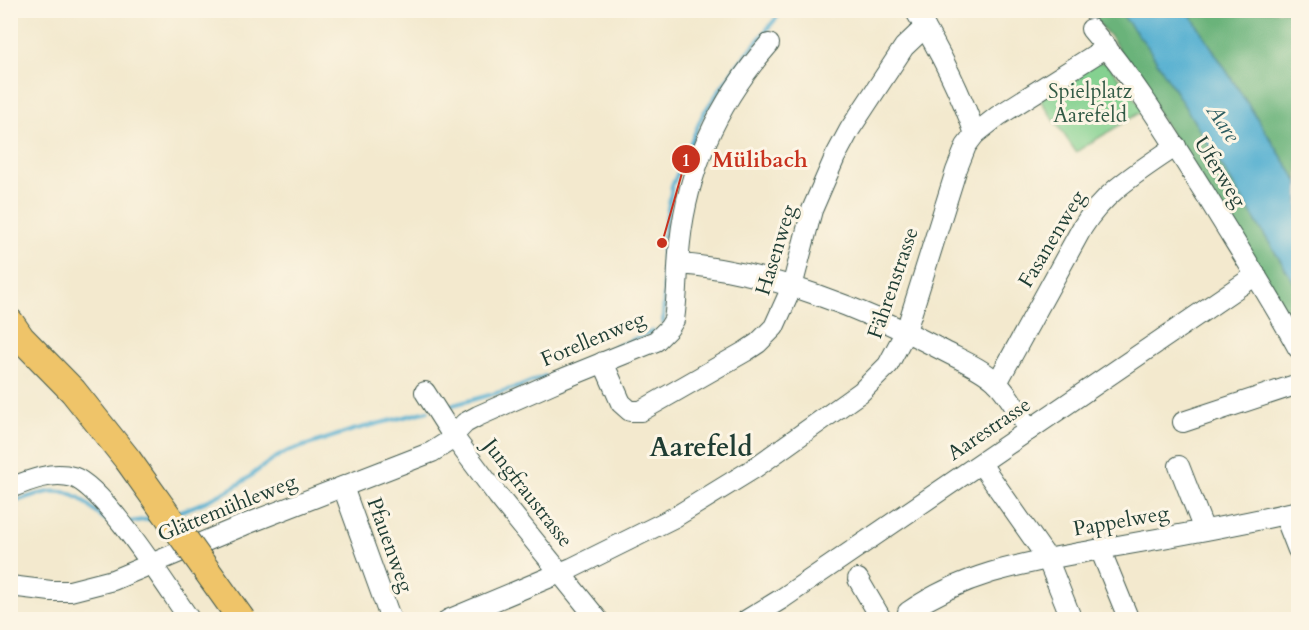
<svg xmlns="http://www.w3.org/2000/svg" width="1309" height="630" font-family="Cardo,serif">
	<rect width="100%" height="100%" fill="#fcf5e5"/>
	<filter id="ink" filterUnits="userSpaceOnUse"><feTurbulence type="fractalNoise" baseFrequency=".0167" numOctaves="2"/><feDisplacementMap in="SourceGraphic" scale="12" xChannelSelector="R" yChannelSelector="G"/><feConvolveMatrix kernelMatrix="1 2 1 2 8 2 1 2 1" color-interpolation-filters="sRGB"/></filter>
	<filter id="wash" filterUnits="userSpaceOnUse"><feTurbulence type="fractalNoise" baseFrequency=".008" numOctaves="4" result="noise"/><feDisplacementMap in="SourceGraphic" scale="24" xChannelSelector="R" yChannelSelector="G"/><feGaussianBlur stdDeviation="1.35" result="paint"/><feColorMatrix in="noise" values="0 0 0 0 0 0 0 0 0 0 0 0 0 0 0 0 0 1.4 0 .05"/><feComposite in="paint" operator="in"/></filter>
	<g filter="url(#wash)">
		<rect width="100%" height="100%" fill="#f3e9ce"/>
		<!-- green -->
		<path fill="#84d190" stroke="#528762" stroke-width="1.5" d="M 1105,60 L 1144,110 L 1076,152 L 1037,95 L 1096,62 L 1104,63 Z"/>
		<!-- forest -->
		<g fill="#6bb37a" stroke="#457857" stroke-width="1.5">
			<path d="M 1194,10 L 1298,11 L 1298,182 L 1190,14 Z"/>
			<path d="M 1088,11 L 1119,11 L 1148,47 L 1298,289 L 1298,339 L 1112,39 Z"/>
		</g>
		<!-- water -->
		<path fill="#51aed0" stroke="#387682" stroke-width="1.5" d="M 1119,11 L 1188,11 L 1298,182 L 1298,289 L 1148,47 Z"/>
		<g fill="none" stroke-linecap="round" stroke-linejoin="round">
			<!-- stream -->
			<g stroke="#51aed0" stroke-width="4">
				<path d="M 663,322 L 664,294 L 662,243 L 672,186 L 703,114 L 735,68 L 783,10"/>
				<path d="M 591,357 L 653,331"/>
				<path d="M 446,407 L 518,387 L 545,376"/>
				<path d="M 10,503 C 38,494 63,482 87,504 C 94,510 101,519 110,521"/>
				<path d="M 178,512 C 199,505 220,496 239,484 C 255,474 268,460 286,452 L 353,430 L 428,411"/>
				<path d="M 130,522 L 156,518"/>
			</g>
		</g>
	</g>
	<g filter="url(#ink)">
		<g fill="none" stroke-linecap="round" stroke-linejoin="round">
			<defs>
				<g id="minor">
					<path d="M 915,10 C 939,50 960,90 975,134"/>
					<path d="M 1091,29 C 1135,80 1170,138 1206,195 C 1237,246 1270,296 1298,348"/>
					<path d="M 679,264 C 767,270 867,310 944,351 C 961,360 981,368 995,381 C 1009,394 1019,414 1029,430"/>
					<path d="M 603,362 L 621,403 L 630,411 L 641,411 L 746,351 L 758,343 L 774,327 L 792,287 L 812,210 L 835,157 L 850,129 L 904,47 L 925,27"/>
					<path d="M 997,383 L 1082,228 C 1105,191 1140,171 1176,146"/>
					<path d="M 425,392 L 453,436 L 498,496 L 598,620"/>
					<path d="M 1183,422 L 1298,384"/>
					<path d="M 981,464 L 1047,558 L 1072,620"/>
					<path d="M 1179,466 L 1204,530"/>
					<path d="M 343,487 L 391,620"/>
					<path d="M 10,488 C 30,480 52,471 73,477 C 105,488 168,589 190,620"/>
					<path d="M 1284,514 L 1298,550"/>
					<path d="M 1100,549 L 1129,620"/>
					<path d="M 858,579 L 882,620"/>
					<path d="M 10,586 L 51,591 L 70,591 L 113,580 L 244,525 L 432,452 L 446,443 L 465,423 L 478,416 L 555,382 L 656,341 L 669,328 L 674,320 C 678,294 677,268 680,242 C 688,167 719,101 769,44"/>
					<path d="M 908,612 C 971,569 1033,562 1106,548 C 1170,537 1235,526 1298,511"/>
					<path d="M 448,620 L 572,568 L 675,517 L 753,469 L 861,392 L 888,365 L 906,331 L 956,171 L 966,146 L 975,134 L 998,116 L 1107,47"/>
					<path d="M 747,620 L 783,598 L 1256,275"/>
				</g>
				<path id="highway" d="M 10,322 L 21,338 L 73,391 L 128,460"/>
			</defs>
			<!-- minor casing -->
			<use href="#minor" stroke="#3f574b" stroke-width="22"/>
			<!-- highway casing -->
			<use href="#highway" stroke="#3f574b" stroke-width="29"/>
			<!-- minor -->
			<use href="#minor" stroke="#fff" stroke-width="20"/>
			<!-- highway -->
			<use href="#highway" stroke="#efc469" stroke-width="27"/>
			<defs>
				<path id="highway-bridge" d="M 128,460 L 242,620"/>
			</defs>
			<!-- highway-bridge casing -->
			<use href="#highway-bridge" stroke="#3f574b" stroke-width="29" stroke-linecap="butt"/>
			<!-- highway-bridge -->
			<use href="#highway-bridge" stroke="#efc469" stroke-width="27"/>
		</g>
	</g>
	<g text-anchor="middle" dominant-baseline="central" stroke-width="6" stroke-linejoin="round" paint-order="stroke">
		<!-- park labels -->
		<g font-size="21" fill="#335b46" stroke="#fcf5e5">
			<text x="1090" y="91">Spielplatz<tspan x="1090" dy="24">Aarefeld</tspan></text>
		</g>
		<!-- street labels -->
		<g font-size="21" fill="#1f3d34" stroke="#fcf5e5">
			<text transform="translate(1220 172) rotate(58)">Uferweg</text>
			<text transform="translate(1052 239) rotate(-59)">Fasanenweg</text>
			<text transform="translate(776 250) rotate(-73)">Hasenweg</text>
			<text transform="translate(893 283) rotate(-71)">Fährenstrasse</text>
			<text transform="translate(593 339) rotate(-23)">Forellenweg</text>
			<text transform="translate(989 429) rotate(-34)">Aarestrasse</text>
			<text transform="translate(528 493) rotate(52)">Jungfraustrasse</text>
			<text transform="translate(227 508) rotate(-22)">Glättemühleweg</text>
			<text transform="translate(1121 521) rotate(-10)">Pappelweg</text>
			<text transform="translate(390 545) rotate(70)">Pfauenweg</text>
		</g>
		<!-- water labels -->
		<g font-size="22" font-style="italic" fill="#2e5f63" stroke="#fcf5e5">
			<text transform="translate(1223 123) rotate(56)">Aare</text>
		</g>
		<!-- district labels -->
		<g font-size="27" font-weight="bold" fill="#1f3d34" stroke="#fcf5e5">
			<text x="701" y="447">Aarefeld</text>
		</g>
	</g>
	<!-- callouts -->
	<path fill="none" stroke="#c8321e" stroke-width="2" d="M662 243L686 159"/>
	<g fill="#c8321e" stroke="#fcf5e5" stroke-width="2">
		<circle cx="662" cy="243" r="6"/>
		<circle cx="686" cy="159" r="15"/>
	</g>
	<g font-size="18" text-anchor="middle" font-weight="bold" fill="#fff">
		<text x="686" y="166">1</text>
	</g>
	<g font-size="22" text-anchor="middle" font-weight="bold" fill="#c8321e" stroke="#fcf5e5" stroke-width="6" stroke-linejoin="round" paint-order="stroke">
		<text x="760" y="167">Mülibach</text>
	</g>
	<!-- margin -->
	<rect width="1309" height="630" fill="none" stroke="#fcf5e5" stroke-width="36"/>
</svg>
